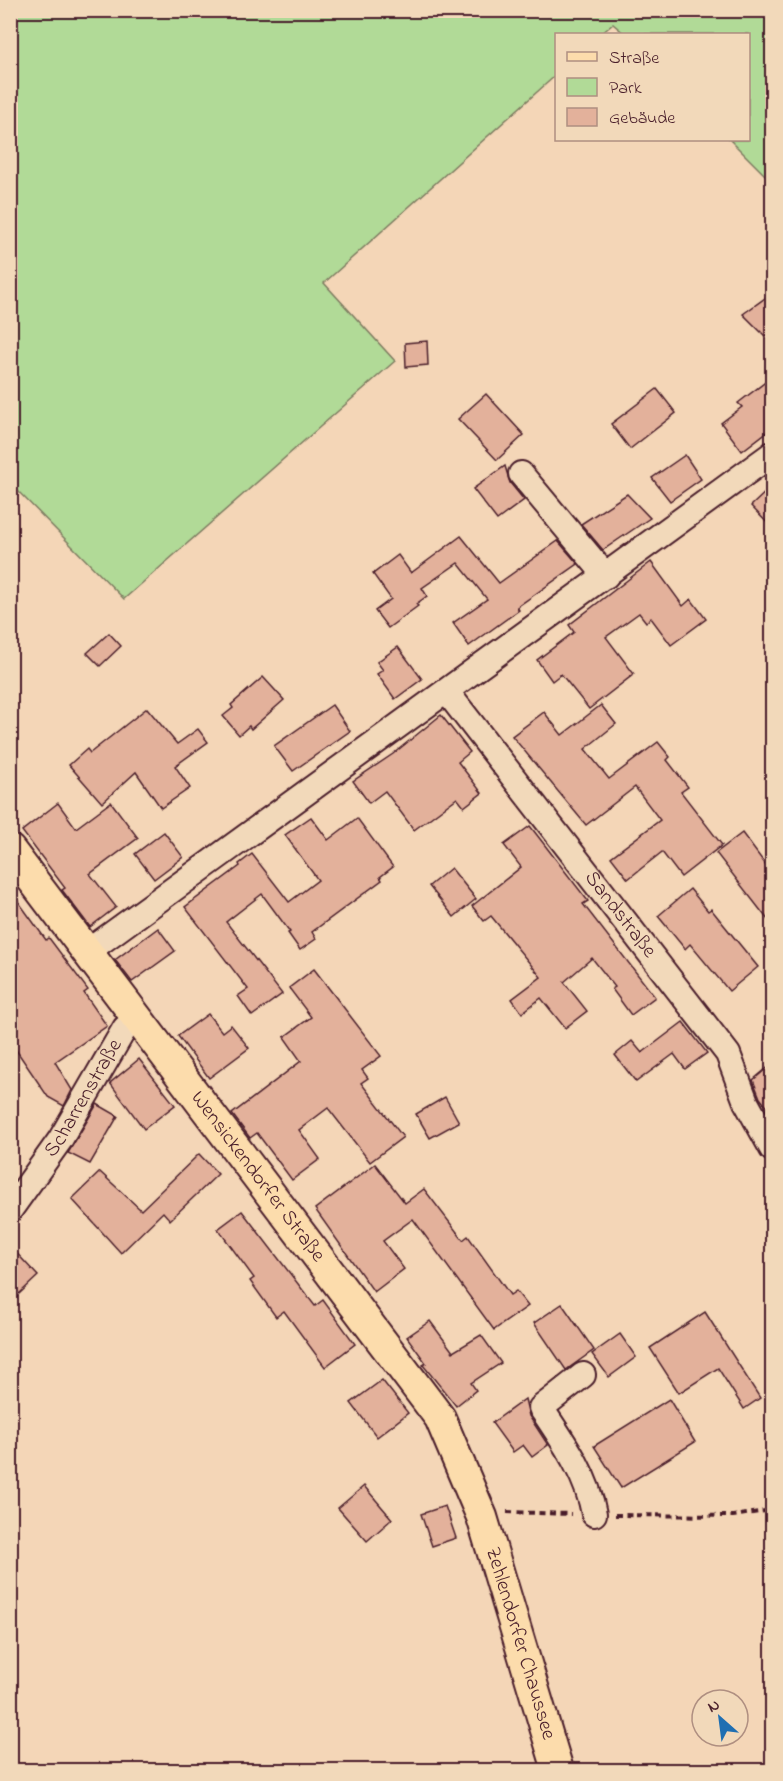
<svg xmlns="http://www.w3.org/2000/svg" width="783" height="1781" font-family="'Indie Flower',sans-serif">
	<rect width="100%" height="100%" fill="#f4d6b7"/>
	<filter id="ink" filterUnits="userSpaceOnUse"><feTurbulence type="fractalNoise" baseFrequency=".0167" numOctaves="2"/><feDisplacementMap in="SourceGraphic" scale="12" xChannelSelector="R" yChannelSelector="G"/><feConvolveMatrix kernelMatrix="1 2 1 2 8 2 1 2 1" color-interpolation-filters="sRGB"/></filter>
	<g filter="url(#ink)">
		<!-- green -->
		<path fill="#b1da97" stroke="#7e7c61" stroke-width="1.5" d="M 10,11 L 772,11 L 772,182 L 730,140 L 748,140 L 748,34 L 625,34 L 613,24 L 601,34 L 556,34 L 556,75 L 324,283 L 395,361 L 124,599 L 11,484 Z"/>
		<!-- building -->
		<g fill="#e3b19b" stroke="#4a1f2b" stroke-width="1.5">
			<path d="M 772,293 L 772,343 L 743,314 Z"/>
			<path d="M 427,341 L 428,365 L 406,367 L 405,343 Z"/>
			<path d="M 772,377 L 772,428 L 742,451 L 721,423 L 742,407 L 738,403 Z"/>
			<path d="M 657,389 L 676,413 L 630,449 L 611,424 Z"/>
			<path d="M 486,394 L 524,435 L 497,460 L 458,419 Z"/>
			<path d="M 685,455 L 701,479 L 670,501 L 652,478 Z"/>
			<path d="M 505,466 L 510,483 L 524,500 L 497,520 L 473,489 Z"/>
			<path d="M 772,486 L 772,528 L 751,506 Z"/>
			<path d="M 627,494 L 650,518 L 603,550 L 581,524 Z"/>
			<path d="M 461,536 L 499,583 L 558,541 L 578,564 L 517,607 L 519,610 L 469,646 L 453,623 L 487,599 L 458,563 L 422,588 L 427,596 L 416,604 L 418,606 L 388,628 L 375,611 L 391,599 L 373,574 L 398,555 L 411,573 Z"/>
			<path d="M 651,562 L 683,606 L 691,599 L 706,619 L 671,645 L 651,618 L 646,622 L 639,613 L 606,637 L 634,674 L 589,709 L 561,674 L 552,681 L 537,660 L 574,632 L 569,625 Z"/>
			<path d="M 109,633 L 121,646 L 100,666 L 87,653 Z"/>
			<path d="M 398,647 L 422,679 L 395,699 L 377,674 L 383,670 L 377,662 Z"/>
			<path d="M 263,677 L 284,700 L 251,729 L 249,726 L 239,735 L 223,716 L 233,708 L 231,705 Z"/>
			<path d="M 332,705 L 350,731 L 293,771 L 274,746 Z"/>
			<path d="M 601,705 L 616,724 L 585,749 L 609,779 L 658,742 L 670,757 L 667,760 L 688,787 L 681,792 L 722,845 L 681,877 L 662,852 L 628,879 L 611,857 L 660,820 L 635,787 L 586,825 L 512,736 L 544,712 L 562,735 Z"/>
			<path d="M 147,708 L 177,744 L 198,729 L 208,742 L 175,766 L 190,788 L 161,808 L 136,772 L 102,803 L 69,765 L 87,749 L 90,753 Z"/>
			<path d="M 441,715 L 470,752 L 458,762 L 482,793 L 464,807 L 457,798 L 414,830 L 385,791 L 369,803 L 353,781 L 393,754 Z"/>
			<path d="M 111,802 L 138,838 L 90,874 L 116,907 L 90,927 L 62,890 L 65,888 L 22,831 L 58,803 L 76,828 Z"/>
			<path d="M 311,817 L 328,840 L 357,818 L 393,867 L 380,877 L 382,880 L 312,932 L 316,939 L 300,950 L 288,933 L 290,932 L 262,894 L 226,922 L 282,994 L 252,1016 L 238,996 L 248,989 L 185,907 L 240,866 L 239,864 L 252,854 L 289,902 L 318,880 L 285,835 Z"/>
			<path d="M 530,826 L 588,901 L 583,904 L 655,997 L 631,1015 L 612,989 L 615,987 L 592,958 L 564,982 L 587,1011 L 565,1028 L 541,998 L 522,1013 L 512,999 L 541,977 L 491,916 L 484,921 L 472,906 L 521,867 L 504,845 Z"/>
			<path d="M 164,832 L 183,857 L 154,879 L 135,854 Z"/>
			<path d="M 742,833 L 772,873 L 772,925 L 716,853 Z"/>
			<path d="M 451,868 L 476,899 L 454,917 L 429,886 Z"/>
			<path d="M 690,889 L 708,911 L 711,909 L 758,967 L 729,991 L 690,944 L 685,949 L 658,916 Z"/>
			<path d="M 10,890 L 46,940 L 49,938 L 88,990 L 84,993 L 107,1026 L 55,1062 L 72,1090 L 64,1106 L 48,1097 L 10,1041 Z"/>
			<path d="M 158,928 L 175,951 L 132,982 L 115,960 Z"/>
			<path d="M 314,969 L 381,1056 L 362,1070 L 368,1078 L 361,1083 L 403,1137 L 370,1162 L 328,1108 L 299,1130 L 320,1159 L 292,1180 L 257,1133 L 250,1138 L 232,1114 L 301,1061 L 284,1037 L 311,1017 L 289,988 Z"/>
			<path d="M 208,1014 L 222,1032 L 231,1025 L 249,1048 L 209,1078 L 178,1036 Z"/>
			<path d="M 683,1022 L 707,1053 L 685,1069 L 674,1054 L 636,1082 L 615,1055 L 632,1041 L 642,1053 Z"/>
			<path d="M 139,1059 L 175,1105 L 144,1129 L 110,1083 Z"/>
			<path d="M 772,1064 L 772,1113 L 760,1098 L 753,1080 Z"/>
			<path d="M 445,1097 L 459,1122 L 430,1138 L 416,1114 Z"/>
			<path d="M 97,1104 L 118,1116 L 90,1164 L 68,1153 Z"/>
			<path d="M 199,1154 L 218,1174 L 170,1220 L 163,1212 L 121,1253 L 72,1199 L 100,1172 L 141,1210 Z"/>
			<path d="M 375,1164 L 405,1203 L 424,1189 L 463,1240 L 468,1236 L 510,1295 L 516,1291 L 528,1306 L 494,1330 L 413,1219 L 383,1241 L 404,1269 L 374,1292 L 315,1209 Z"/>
			<path d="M 242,1211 L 315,1306 L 323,1300 L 355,1344 L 325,1367 L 284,1311 L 276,1317 L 250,1281 L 254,1278 L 218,1229 Z"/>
			<path d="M 10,1246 L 38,1276 L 19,1294 L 10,1285 Z"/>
			<path d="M 562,1304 L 594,1350 L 566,1370 L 534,1323 Z"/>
			<path d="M 705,1312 L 760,1398 L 744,1409 L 718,1368 L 679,1393 L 650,1348 Z"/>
			<path d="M 430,1321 L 453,1352 L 481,1335 L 501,1363 L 471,1383 L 476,1390 L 456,1406 L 423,1365 L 426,1363 L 407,1337 Z"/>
			<path d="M 620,1334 L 636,1357 L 609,1377 L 592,1354 Z"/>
			<path d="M 382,1380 L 408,1413 L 377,1437 L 351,1403 Z"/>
			<path d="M 525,1399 L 529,1416 L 548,1445 L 532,1457 L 523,1445 L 513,1452 L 492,1423 Z"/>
			<path d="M 669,1399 L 695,1442 L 621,1488 L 594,1446 Z"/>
			<path d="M 364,1486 L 392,1519 L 367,1541 L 338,1508 Z"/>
			<path d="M 445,1506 L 456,1538 L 432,1546 L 421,1514 Z"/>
		</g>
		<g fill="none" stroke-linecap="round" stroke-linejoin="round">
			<defs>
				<g id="minor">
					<path d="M 521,474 L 606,576"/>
					<path id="s1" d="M 447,692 L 728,1054 L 746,1102 L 772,1149"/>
					<path d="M 87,952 L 772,454"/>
					<path id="s2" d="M 10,1210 L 60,1140 L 125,1028 L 138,1019"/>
					<path d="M 583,1375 L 541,1408 C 563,1441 587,1474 594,1514"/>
				</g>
				<g id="major">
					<path id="s3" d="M 10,850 L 440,1418 L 482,1517 L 558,1770"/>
				</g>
			</defs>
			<!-- minor casing -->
			<use href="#minor" stroke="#4a1f2b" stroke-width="28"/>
			<!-- major casing -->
			<use href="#major" stroke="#4a1f2b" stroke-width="34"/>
			<!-- path -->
			<g stroke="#4a1f2b" stroke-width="4" stroke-dasharray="6 4.5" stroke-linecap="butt">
				<path d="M 772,1343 L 768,1384 L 772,1428"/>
				<path d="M 767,1510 L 772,1500"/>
				<path d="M 507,1512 L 571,1514"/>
				<path d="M 615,1515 L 733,1516 L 772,1510"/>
			</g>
			<!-- minor -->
			<use href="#minor" stroke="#f2d9ba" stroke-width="24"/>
			<!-- major -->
			<use href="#major" stroke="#fcdcac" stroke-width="30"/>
		</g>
	</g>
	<g text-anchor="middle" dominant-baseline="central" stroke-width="5" stroke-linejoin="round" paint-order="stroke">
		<!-- street labels -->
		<g font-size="21" fill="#4a1f2b" stroke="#f2d9ba">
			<text stroke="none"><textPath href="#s1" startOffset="282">Sandstraße</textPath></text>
			<text stroke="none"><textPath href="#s2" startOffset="134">Scharrenstraße</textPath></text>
			<text stroke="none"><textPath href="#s3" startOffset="410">Wensickendorfer Straße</textPath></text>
			<text stroke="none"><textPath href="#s3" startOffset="952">Zehlendorfer Chaussee</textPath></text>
		</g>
	</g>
	<!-- margin -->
	<rect width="783" height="1781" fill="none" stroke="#f2d9ba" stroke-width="36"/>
	<rect x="18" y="18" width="747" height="1745" fill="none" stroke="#4a1f2b" stroke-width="2" filter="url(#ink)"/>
	<!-- legend -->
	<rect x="555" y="33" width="195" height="108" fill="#f2d9ba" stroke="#af8f81" stroke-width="1.5"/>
	<rect x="567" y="52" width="30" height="9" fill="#fcdcac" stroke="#af8f81" stroke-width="1.5"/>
	<text x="609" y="63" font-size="18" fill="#4a1f2b">Straße</text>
	<rect x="567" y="78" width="30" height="18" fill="#b1da97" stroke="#af8f81" stroke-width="1.5"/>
	<text x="609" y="93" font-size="18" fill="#4a1f2b">Park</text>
	<rect x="567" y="108" width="30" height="18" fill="#e3b19b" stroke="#af8f81" stroke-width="1.5"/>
	<text x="609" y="123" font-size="18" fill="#4a1f2b">Gebäude</text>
	<!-- north arrow -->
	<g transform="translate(720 1718) rotate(332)"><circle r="28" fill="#f2d9ba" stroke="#af8f81" stroke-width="1.5"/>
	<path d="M0-4.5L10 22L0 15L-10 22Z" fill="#1f6fb2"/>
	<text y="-9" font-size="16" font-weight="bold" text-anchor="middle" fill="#4a1f2b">N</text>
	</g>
</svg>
